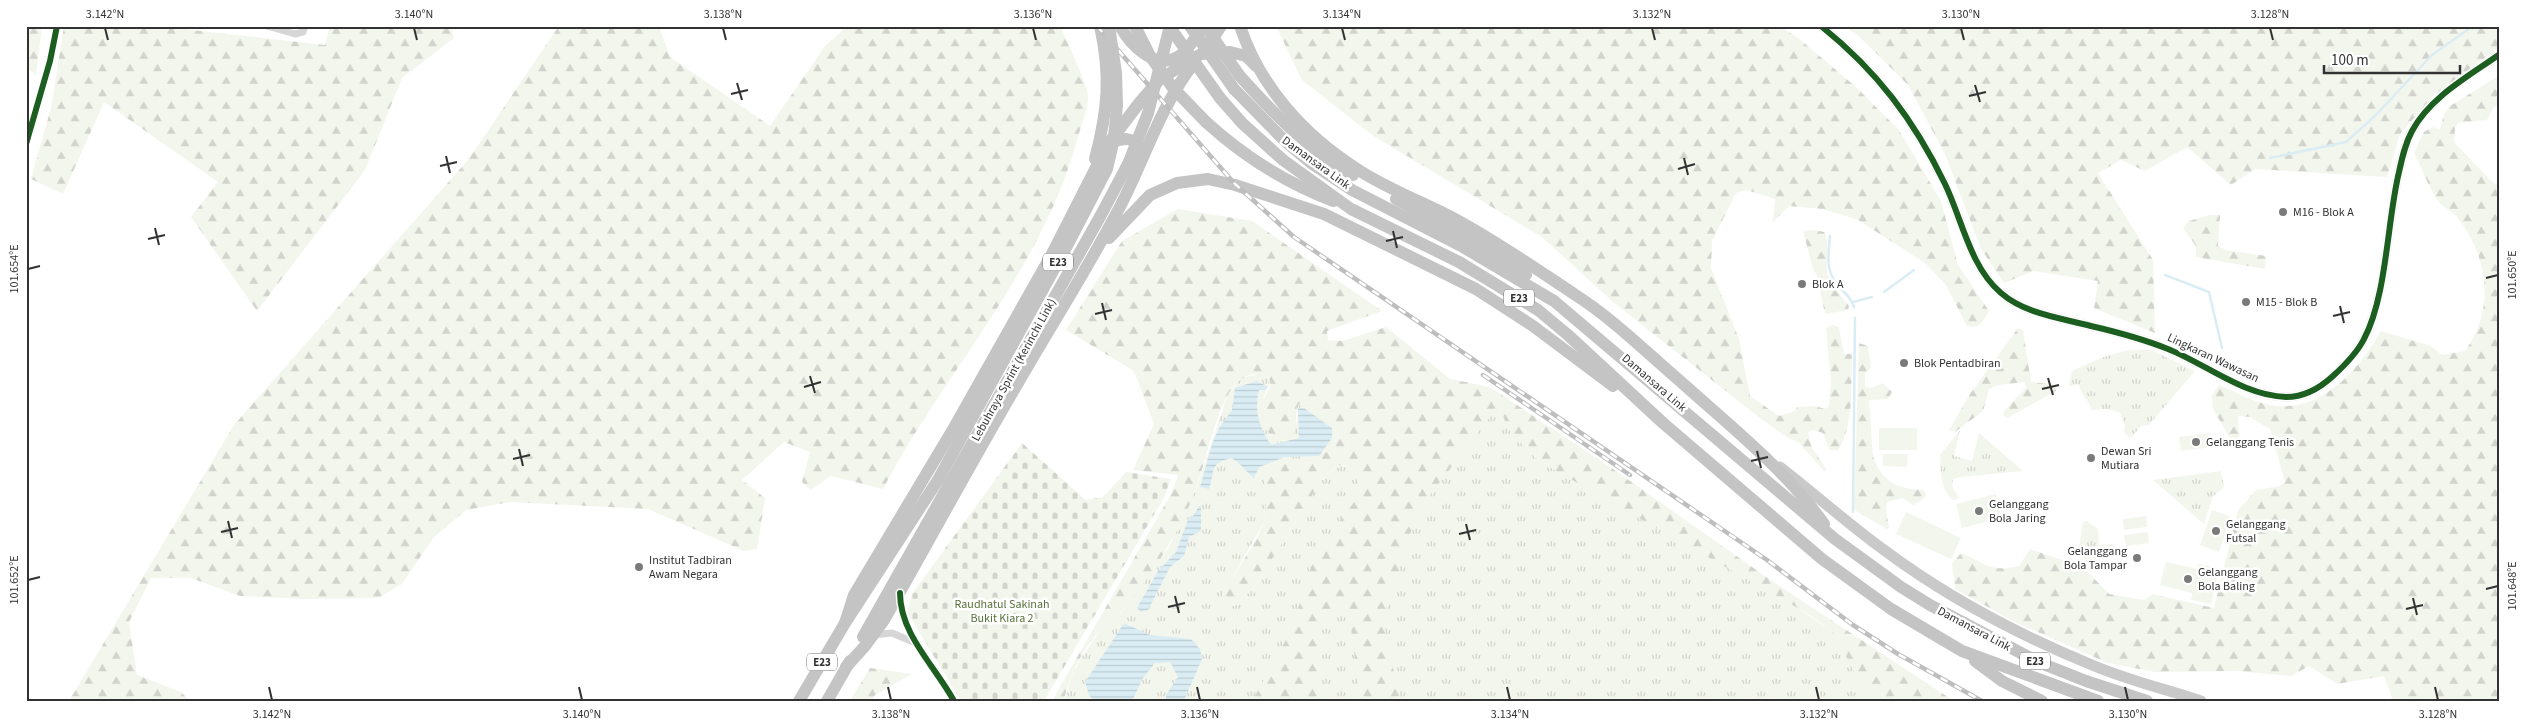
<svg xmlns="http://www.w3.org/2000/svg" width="2526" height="727" font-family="'Source Sans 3',sans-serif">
	<defs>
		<pattern id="grass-tufts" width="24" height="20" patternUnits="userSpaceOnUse" patternTransform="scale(1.25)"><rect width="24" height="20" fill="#f3f6ed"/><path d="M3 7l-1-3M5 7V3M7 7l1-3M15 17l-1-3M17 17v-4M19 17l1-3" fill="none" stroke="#d1d3cc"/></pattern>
		<pattern id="forest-firs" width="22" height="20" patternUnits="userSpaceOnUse" patternTransform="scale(1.25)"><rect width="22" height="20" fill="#f3f6ed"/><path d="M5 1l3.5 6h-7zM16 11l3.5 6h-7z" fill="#d1d3cc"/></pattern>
		<pattern id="cemetery-stones" width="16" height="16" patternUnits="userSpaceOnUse" patternTransform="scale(1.25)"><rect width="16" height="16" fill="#f3f6ed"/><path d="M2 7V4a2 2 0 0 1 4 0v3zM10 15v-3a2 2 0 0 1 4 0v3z" fill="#d1d3cc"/></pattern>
		<pattern id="water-rules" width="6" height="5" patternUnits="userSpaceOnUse" patternTransform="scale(1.25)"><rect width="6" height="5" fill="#dbedf4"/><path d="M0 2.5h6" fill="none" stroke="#bcccd2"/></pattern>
	</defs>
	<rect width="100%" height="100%" fill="#fff"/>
	<!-- grass -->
	<g fill="url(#grass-tufts)">
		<path d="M 2127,350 L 2151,350 L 2195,371 L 2149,425 L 2141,426 L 2130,439 L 2124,432 L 2125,424 L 2120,413 L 2108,409 L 2091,410 C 2091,401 2081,397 2079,385 L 2069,386 L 2071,373 L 2074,370 L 2098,359 Z"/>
		<path d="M 1260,373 L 1266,374 C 1273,385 1267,386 1264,396 C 1260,410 1262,426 1271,436 L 1297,422 L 1299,404 C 1318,397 1334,417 1339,434 L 1327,454 L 1264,478 L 1268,503 L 1264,522 L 1223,594 L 1227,605 L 1235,606 L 1255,586 L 1322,480 C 1331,470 1343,458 1355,472 L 1499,405 L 1833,632 L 1944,701 L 1064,701 L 1071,677 L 1081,658 L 1102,628 L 1122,612 L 1169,547 L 1197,487 L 1227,396 L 1240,379 Z"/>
		<path d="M 1960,430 L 1954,456 L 1972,461 L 1979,433 L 2023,471 L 1960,477 L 1953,479 L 1952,486 L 1959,498 L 1953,500 C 1940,490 1941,470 1940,455 Z"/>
		<path d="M 2221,471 L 2224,487 L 2213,496 L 2204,524 L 2153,480 Z"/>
		<path d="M 2087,521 L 2098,529 L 2099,545 L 2114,544 L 2116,553 L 2099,555 L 2098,566 L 2078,555 L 2083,522 Z"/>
	</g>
	<!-- forest -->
	<g fill="url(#forest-firs)">
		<path d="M 26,26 L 42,26 L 36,74 L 26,68 Z"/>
		<path d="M 64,26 L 157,26 L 325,45 L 330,26 L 450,26 L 454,38 L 402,78 L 365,170 L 257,311 L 191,217 L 218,182 L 104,102 L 63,194 L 31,179 L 51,108 Z"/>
		<path d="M 559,26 L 659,26 L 670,57 L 770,126 L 825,46 L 842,31 L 843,26 L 1060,26 C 1066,39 1088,86 1088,96 C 1089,108 1081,125 1078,137 C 1043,269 945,371 883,489 L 831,476 L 811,490 L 802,482 L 810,452 L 784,442 L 742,480 L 765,498 L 757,549 L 744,551 L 648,509 L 510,502 L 466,510 L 433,538 L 402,584 L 378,598 L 305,599 L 240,596 L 191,578 L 151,578 L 129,622 L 137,675 L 181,692 L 190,701 L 69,701 L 234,425 L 468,160 Z"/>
		<path d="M 1276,26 L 1779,26 L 1797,37 L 1856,87 L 1899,130 L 1941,201 L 1958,265 L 1989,311 C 1983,321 1979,330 1967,326 L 1946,285 L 1925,263 L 1858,220 L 1823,209 L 1789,206 L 1773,222 L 1775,199 L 1747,190 L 1736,193 L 1712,241 L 1711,268 L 1739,339 L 1750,396 L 1779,416 L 1795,411 L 1797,407 L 1815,406 L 1825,409 L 1829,406 L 1831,380 L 1826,328 L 1832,325 L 1839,327 L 1844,354 L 1852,354 C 1851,380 1854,429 1838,450 L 1830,450 L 1823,433 L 1814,430 L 1808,432 L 1812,448 L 1827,470 L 1824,471 L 1798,442 L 1788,438 L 1760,418 L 1613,302 L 1542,237 L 1372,135 L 1302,80 Z"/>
		<path d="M 1846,26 L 2500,26 L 2500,47 L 2434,95 L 2400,134 L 2387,177 L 2255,169 L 2231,185 L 2187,147 L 2145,171 L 2121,160 L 2098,173 L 2153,260 L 2155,333 L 2094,308 L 2098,281 L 2034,271 L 2004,283 L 1981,249 L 1945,154 L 1908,85 L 1862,39 Z"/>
		<path d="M 2500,75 L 2500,104 L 2494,107 L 2487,120 L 2458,123 L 2455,128 L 2454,142 L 2494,184 L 2500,183 L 2500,693 L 2496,701 L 2393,701 L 2384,676 L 2337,684 L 2309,666 L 2291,676 L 2237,671 L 2155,672 L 2108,663 L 2017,623 L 1955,589 L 1952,564 L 1961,553 C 1987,563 1988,573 2019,566 L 2030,549 L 2083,567 L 2109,594 L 2144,600 L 2153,594 L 2214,608 L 2238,510 L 2256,490 L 2280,486 L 2285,482 L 2270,429 L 2250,417 L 2238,416 L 2240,442 L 2232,442 L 2213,409 L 2212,395 L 2219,385 C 2233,391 2247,399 2262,403 C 2316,419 2357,373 2381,331 L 2431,346 L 2442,355 L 2465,351 C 2496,309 2488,254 2456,216 C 2451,210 2442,207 2438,201 C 2428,186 2422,168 2414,153 L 2424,132 L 2433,127 L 2440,130 L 2444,114 L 2450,106 Z"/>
		<path d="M 1178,209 L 1252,221 L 1382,311 L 1327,331 L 1328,340 L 1343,341 L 1386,327 L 1450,379 L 1490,387 L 1613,469 L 1772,581 L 1954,701 L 1870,701 L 1833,632 L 1810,615 L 1537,460 L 1508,429 L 1499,405 L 1417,512 L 1383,619 L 1400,701 L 1360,701 L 1350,620 L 1346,609 L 1341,605 C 1309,612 1322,678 1325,701 L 1252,701 L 1285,642 L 1300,603 L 1305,582 L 1320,547 L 1361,493 C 1352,465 1346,453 1322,480 L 1255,586 L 1235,606 L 1227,605 L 1224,602 L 1223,594 C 1235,571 1255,546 1264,522 C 1270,504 1261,488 1265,471 C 1290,448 1320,477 1339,434 C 1334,418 1318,397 1299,404 C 1294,414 1298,424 1293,435 C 1272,445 1258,427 1261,406 C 1262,398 1269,392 1270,385 C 1271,381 1268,377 1266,374 C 1254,371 1241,377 1233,387 C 1213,413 1205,472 1190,504 C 1172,543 1150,578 1123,610 C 1117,617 1110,622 1103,628 C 1085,644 1068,677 1064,701 L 1052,701 L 1171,494 L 1178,475 L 1133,470 L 1154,424 L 1134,371 L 1066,330 L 1122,241 Z"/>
		<path d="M 2210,215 L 2220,215 L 2218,246 L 2226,250 L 2266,256 L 2265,269 L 2196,257 L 2196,246 L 2183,228 L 2189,221 Z"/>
		<path d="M 1814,230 L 1824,232 C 1831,244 1824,262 1828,276 C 1831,287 1843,297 1849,306 L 1848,310 L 1825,314 L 1817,276 L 1813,269 L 1803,231 Z"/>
		<path d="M 2018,328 L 2023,330 L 2031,382 L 2057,385 L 2056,391 L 2007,418 L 2004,416 L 2003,412 L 2026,388 L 2024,382 L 1998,385 L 1989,389 L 1983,411 L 1955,432 L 1949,430 L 1970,394 Z"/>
		<path d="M 1859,343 L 1868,346 L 1871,368 L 1865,373 L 1865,387 L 1871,388 L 1883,383 L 1892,392 L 1888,399 L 1869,400 L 1873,456 C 1882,483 1898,489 1924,490 L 1926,494 L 1924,499 L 1913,505 L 1902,498 L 1887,502 L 1886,511 L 1889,528 L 1887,529 L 1856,511 L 1854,507 Z"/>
		<path d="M 870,668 L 912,674 L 875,695 L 872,701 L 850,701 Z"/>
	</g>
	<!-- cemetery -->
	<path fill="url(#cemetery-stones)" d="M 1022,443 L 1086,500 L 1103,497 L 1126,472 L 1171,479 L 1165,496 L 1044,701 L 961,701 L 907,612 L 912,594 Z"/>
	<!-- garden -->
	<g fill="#f3f6ed">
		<rect x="1879" y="428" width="38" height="22"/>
		<path d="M 2211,433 L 2213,447 L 2181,451 L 2179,437 Z"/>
		<path d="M 1883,454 L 1908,454 L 1907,467 L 1883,466 Z"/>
		<path d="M 1996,494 L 2002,518 L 1962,528 L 1956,504 Z"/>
		<path d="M 2212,510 L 2231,517 L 2219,552 L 2200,545 Z"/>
		<path d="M 1906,512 L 1961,538 L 1951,559 L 1896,534 Z"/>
		<path d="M 2146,516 L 2147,527 L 2124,530 L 2123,519 Z"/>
		<path d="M 2148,532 L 2149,543 L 2126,546 L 2124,535 Z"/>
		<path d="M 2166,562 L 2197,569 L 2199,564 L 2219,568 L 2211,604 L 2191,600 L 2192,593 L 2160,585 Z"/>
	</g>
	<!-- water -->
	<g fill="url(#water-rules)">
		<path d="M 1257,381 L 1268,387 L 1265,390 L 1259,390 C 1254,411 1259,427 1271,445 L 1299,438 L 1298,408 L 1304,408 L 1332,428 L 1332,438 L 1319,456 L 1285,457 L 1259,467 L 1254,478 C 1245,471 1241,463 1231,458 C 1207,465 1216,471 1209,489 L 1200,487 L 1212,444 L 1219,428 L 1232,410 L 1235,388 Z"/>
		<path d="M 1199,506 L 1201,506 L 1201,531 L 1189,537 L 1184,556 L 1170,567 L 1148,610 L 1141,612 L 1137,608 L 1158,571 L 1176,552 L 1189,517 L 1193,516 Z"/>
		<path d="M 1124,623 L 1150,635 L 1191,639 L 1200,649 L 1202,659 L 1184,701 L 1166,701 L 1166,695 L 1178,677 L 1170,662 L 1155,663 L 1143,678 L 1132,701 L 1094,701 L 1089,695 L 1085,682 Z"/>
	</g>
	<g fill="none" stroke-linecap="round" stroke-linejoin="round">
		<!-- stream -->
		<g stroke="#dbedf4" stroke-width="2.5">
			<path d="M 2270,158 L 2346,142 L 2375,116 L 2432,55 L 2473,26"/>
			<path d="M 1830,236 C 1828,257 1825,272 1840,288 C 1846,294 1852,299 1854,307"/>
			<path d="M 2165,275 L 2209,292 L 2222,348"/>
			<path d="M 1884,292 L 1914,270"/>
			<path d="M 1853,302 L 1872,297"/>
			<path d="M 1853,512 L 1855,318"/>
		</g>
		<!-- minor -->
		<g stroke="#d6d6d6" stroke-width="7">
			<path d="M 267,26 L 295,34 L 303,32 L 305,26"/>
			<path d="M 26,144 L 50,61 L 57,26"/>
			<path d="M 900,596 C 900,635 936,668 954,701"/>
			<path d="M 873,635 L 892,633 L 918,644"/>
		</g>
		<!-- tertiary -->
		<path stroke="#d6d6d6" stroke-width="9" d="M 1821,26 C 1877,71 1914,120 1945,184 C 1962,219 1970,267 2001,293 C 2025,314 2061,318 2091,326 C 2117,332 2143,339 2168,349 C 2206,364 2244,396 2286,397 C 2304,397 2320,388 2333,376 C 2345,365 2357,353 2364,339 C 2387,296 2387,221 2399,172 C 2402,158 2405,144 2412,131 C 2430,97 2469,76 2500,54"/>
		<!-- primary -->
		<path stroke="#c9c9c9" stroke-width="11" d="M 1780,467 C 1815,494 1848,524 1884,550 C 1947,597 2019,635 2092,665 C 2127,680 2165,689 2201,701"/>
		<!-- motorway -->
		<g stroke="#c4c4c4" stroke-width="12">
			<path d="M 1120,26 C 1130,44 1153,69 1176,58 C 1187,52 1195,39 1201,28"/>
			<path d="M 1240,26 C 1260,87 1304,135 1357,169 C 1387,189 1423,202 1455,219 C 1496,241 1535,268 1574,294 C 1612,318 1646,352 1680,381 C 1729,425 1786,470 1824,524"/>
			<path d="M 1208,45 L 1221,26"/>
			<path d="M 1239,75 C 1273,113 1308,149 1353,175"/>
			<path d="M 1234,89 L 1285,141 L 1311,163 L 1352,190 L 1463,247 L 1554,301 L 1835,539 L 1901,587 L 1930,605 L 2038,662 L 2086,681 L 2147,701"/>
			<path d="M 1220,98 L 1242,123 L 1283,160 L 1351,209 L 1459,262 L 1538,310 L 1568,335 L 1663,423 L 1822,559 L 1891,609 L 1962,651 L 2098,701"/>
			<path d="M 1206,122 C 1242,155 1287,183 1333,201"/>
			<path d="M 1108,144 C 1123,138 1133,135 1141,150"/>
			<path d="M 1095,159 C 1108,110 1111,75 1100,26"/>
			<path d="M 1396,199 L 1490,251 L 1526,275"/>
			<path d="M 1109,238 L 1150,195 L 1177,183 L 1208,179 L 1235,185 L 1324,214 L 1476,289 L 1533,326 L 1613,386"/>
			<path d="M 845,623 L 854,595 L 955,426 L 1052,254 L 1108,144 L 1140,102 L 1160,79 L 1201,54 L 1230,52 L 1246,56 L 1256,66"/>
			<path d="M 863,637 L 1101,215 L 1129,162"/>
			<path d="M 1975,661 L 2002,681 L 2042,701"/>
			<path d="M 846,667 L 865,646 L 884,620 C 929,541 972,461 1018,383 C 1050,327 1085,273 1115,216 C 1143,166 1158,108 1195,62"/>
			<path d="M 799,701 L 845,623 L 938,480"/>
			<path d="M 827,701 L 850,661"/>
		</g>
		<defs>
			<g id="rail">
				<path d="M 1097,26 L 1234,183 L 1294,237 L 1767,560 L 1853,625 L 1898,654 L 1982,701"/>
				<path d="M 1483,375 L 1630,475"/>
			</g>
		</defs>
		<!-- rail casing -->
		<use href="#rail" stroke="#bebebe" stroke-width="4.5"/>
		<!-- rail -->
		<use href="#rail" stroke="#fff" stroke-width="2.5" stroke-dasharray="8" stroke-linecap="butt"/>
		<!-- motorway-bridge -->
		<g stroke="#c4c4c4" stroke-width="12">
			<path d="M 1135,26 L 1150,56 L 1173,88 L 1206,122"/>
			<path d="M 1169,26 L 1220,98"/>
			<path d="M 1190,26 L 1234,89"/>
			<path d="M 1205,26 L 1239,75"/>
			<path d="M 1129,162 L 1148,113 L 1170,26"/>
			<path d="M 938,480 L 1069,242 L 1107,169 L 1114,139 L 1117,105 L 1116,73 L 1109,26"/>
		</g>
		<defs>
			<g id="cycleway">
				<path d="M 1821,26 C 1877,71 1914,120 1945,184 C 1962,219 1970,267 2001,293 C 2025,314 2061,318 2091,326 C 2117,332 2143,339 2168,349 C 2206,364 2244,396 2286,397 C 2304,397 2320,388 2333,376 C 2345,365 2357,353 2364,339 C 2387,296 2387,221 2399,172 C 2402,158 2405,144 2412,131 C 2430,97 2469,76 2500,54"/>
				<path d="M 26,144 L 50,61 L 57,26"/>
				<path d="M 900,593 C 900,634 935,666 954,701"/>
			</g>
		</defs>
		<!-- cycleway casing -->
		<use href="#cycleway" stroke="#fff" stroke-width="9"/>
		<!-- cycleway -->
		<use href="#cycleway" stroke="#1b5e20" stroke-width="6"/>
	</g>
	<!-- ticks -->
	<path fill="none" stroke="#323232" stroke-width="2" d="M 105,28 L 108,40M 414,28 L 417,40M 723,28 L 726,40M 1033,28 L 1036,40M 1342,28 L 1345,40M 1652,28 L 1655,40M 1961,28 L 1964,40M 2270,28 L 2273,40M 737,83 L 742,100M 1975,85 L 1980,102M 731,94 L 748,90M 1969,96 L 1986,92M 446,156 L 450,173M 1684,158 L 1688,175M 440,166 L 457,162M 1678,169 L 1695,164M 155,228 L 159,245M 1393,231 L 1397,248M 148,239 L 165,235M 1386,241 L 1403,237M 28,269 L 40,266M 2486,278 L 2498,275M 1102,303 L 1106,320M 2340,306 L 2344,323M 1095,314 L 1112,310M 2333,316 L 2350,312M 810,376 L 815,393M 2048,378 L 2053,395M 804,387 L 821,382M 2042,389 L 2059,385M 519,449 L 523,466M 1757,451 L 1761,468M 513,459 L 530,455M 1751,461 L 1768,457M 228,521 L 232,538M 1466,524 L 1470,540M 221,532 L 238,528M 1459,534 L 1476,530M 28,580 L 40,577M 2486,589 L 2498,586M 1175,596 L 1179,613M 2413,598 L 2417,615M 1168,607 L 1185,603M 2406,609 L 2423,605M 269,687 L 272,700M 579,687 L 582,700M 888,687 L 891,700M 1197,687 L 1200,700M 1507,687 L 1510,700M 1816,687 L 1819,700M 2125,687 L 2128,700M 2435,687 L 2438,700"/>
	<!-- markers -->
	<g fill="#7a7a7a" stroke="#fff" stroke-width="2">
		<circle cx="2283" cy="212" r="5"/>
		<circle cx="1802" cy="284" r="5"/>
		<circle cx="2246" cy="302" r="5"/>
		<circle cx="1904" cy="363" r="5"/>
		<circle cx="2196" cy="442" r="5"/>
		<circle cx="2091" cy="458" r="5"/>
		<circle cx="1979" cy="511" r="5"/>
		<circle cx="2216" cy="531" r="5"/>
		<circle cx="2137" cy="558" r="5"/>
		<circle cx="639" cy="567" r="5"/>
		<circle cx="2188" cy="579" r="5"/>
	</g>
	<g text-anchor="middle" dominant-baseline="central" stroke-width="5" stroke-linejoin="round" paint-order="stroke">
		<!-- shield labels -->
		<g fill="#fff" stroke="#707070" stroke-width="1">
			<rect x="1043" y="253.5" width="30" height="17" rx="4"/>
			<rect x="1504" y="289.5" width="30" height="17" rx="4"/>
			<rect x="2020" y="652.5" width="30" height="17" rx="4"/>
			<rect x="807" y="653.5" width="30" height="17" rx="4"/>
		</g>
		<g font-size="11" font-weight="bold" fill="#323232">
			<text x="1058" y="262">E23</text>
			<text x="1519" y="298">E23</text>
			<text x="2035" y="661">E23</text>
			<text x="822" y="662">E23</text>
		</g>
		<!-- street labels -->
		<g font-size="12" fill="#323232" stroke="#fff">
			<text transform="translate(1316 163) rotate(36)">Damansara Link</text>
			<text transform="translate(2213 358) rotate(25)">Lingkaran Wawasan</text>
			<text transform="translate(1014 370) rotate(-61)">Lebuhraya Sprint (Kerinchi Link)</text>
			<text transform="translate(1654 383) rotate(41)">Damansara Link</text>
			<text transform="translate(1974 629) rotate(28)">Damansara Link</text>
		</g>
		<!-- poi labels -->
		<g font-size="12" fill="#323232" stroke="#fff" text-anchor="start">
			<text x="2293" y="212">M16 - Blok A</text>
			<text x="1812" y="284">Blok A</text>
			<text x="2256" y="302">M15 - Blok B</text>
			<text x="1914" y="363">Blok Pentadbiran</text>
			<text x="2206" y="442">Gelanggang Tenis</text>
			<text x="2101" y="451">Dewan Sri<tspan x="2101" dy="14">Mutiara</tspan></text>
			<text x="1989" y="504">Gelanggang<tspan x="1989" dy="14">Bola Jaring</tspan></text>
			<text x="2226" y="524">Gelanggang<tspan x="2226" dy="14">Futsal</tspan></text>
			<text x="2127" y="551" text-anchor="end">Gelanggang<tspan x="2127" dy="14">Bola Tampar</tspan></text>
			<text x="649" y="560">Institut Tadbiran<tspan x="649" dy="14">Awam Negara</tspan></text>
			<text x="2198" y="572">Gelanggang<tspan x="2198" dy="14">Bola Baling</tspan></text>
		</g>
		<!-- park labels -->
		<g font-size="12" fill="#5a713b" stroke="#fff">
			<text x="1002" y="604">Raudhatul Sakinah<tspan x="1002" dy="14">Bukit Kiara 2</tspan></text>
		</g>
	</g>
	<!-- border -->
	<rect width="2526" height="727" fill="none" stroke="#ffffff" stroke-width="55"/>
	<!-- scale -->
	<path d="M2324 65v8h136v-8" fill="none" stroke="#323232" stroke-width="2.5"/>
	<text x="2331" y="65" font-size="15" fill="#323232" stroke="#ffffff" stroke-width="4" paint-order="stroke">100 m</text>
	<rect x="28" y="28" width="2470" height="672" fill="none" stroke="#323232" stroke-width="2"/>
	<g font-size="12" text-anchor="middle" fill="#323232">
		<text x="105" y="18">3.142°N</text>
		<text x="414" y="18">3.140°N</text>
		<text x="723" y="18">3.138°N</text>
		<text x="1033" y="18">3.136°N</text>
		<text x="1342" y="18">3.134°N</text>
		<text x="1652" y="18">3.132°N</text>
		<text x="1961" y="18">3.130°N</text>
		<text x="2270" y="18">3.128°N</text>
		<text transform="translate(14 269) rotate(-90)" y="4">101.654°E</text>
		<text transform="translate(2512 275) rotate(-90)" y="4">101.650°E</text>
		<text transform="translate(14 580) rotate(-90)" y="4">101.652°E</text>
		<text transform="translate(2512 586) rotate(-90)" y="4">101.648°E</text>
		<text x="272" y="718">3.142°N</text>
		<text x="582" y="718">3.140°N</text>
		<text x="891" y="718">3.138°N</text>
		<text x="1200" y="718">3.136°N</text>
		<text x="1510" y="718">3.134°N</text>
		<text x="1819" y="718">3.132°N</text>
		<text x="2128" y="718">3.130°N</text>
		<text x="2438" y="718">3.128°N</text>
	</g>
</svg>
